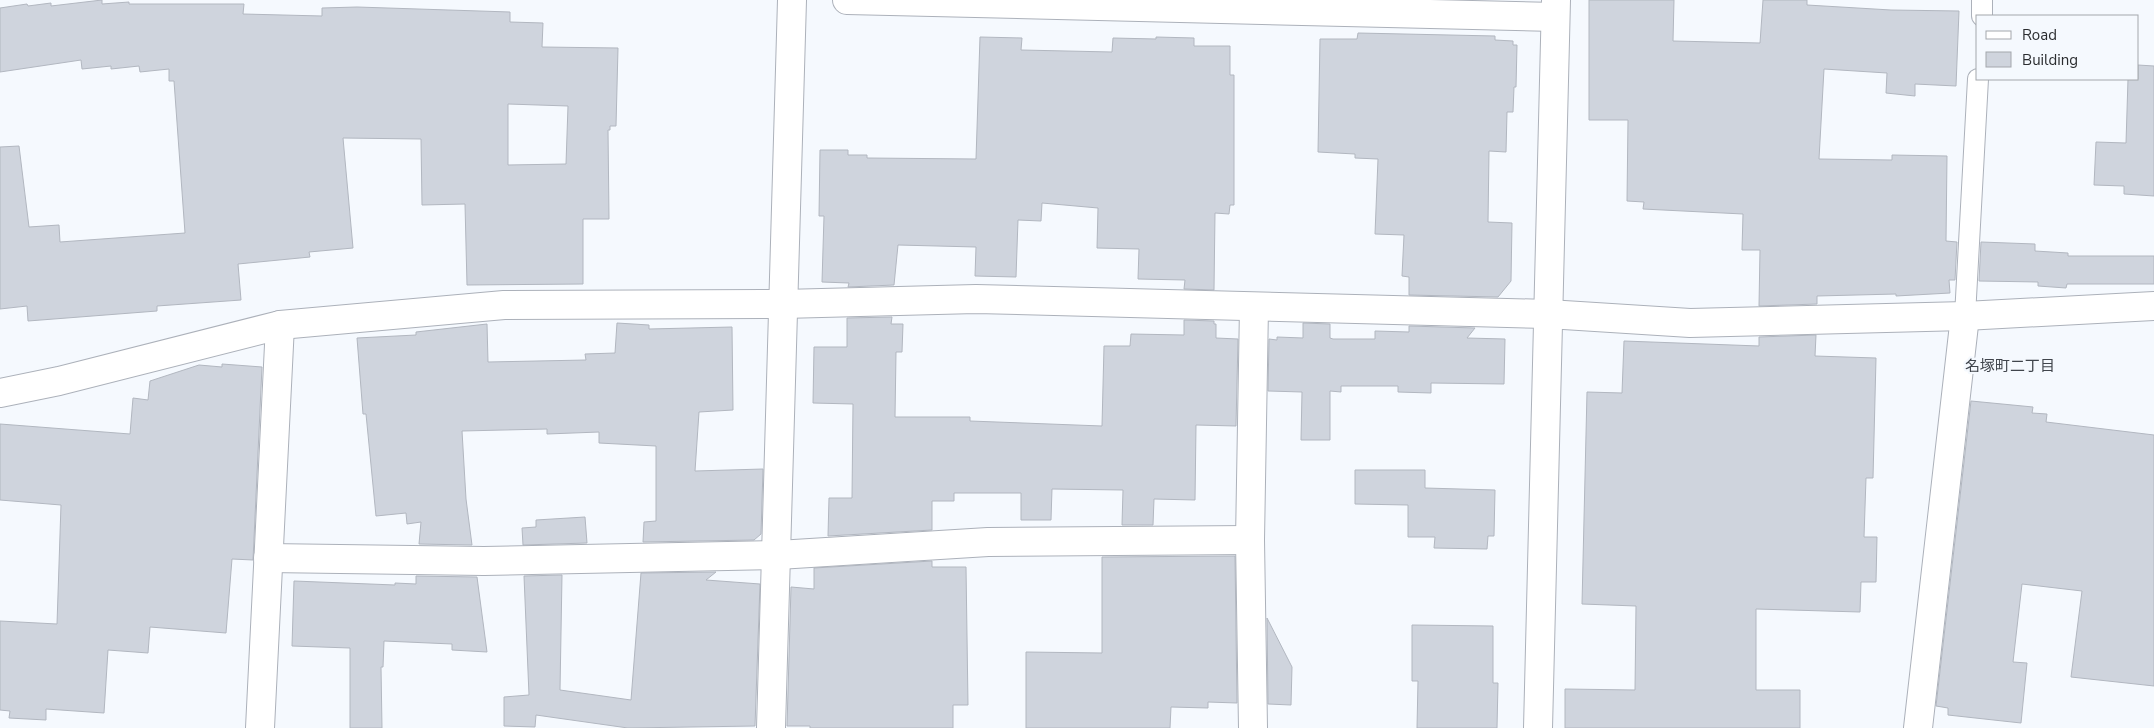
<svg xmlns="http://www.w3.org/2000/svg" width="2154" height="728" font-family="'Nunito Sans','Noto Sans JP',sans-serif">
	<rect width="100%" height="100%" fill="#f5f9fe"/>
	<!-- building -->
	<g fill="#cfd4dd" stroke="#b2b7c0" fill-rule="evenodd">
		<path d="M 102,0 L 102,4 L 129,2 L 129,4 L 244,4 L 243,14 L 322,16 L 322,8 L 357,7 L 510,12 L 510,22 L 543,23 L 542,47 L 618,48 L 616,126 L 610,126 L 610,130 L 608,130 L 609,219 L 583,219 L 583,284 L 467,285 L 465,204 L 422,205 L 421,139 L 343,138 L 353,248 L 309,252 L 310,257 L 238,264 L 241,300 L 157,306 L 157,311 L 28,321 L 27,306 L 0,309 L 0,147 L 19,146 L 29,227 L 59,225 L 60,242 L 185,233 L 174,81 L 169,81 L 169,69 L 140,72 L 139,66 L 111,69 L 111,66 L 82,69 L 81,60 L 0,72 L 0,8 L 27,4 L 28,6 L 51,3 L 51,6 ZM 508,104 L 568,106 L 566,164 L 508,165 Z"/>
		<path d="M 1589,0 L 1674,0 L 1673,41 L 1760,43 L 1763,0 L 1807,0 L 1807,5 L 1891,10 L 1959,11 L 1956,86 L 1915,84 L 1915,96 L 1886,93 L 1887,73 L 1824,69 L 1819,159 L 1892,160 L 1892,155 L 1947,156 L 1946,241 L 1957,242 L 1955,280 L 1949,280 L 1950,293 L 1896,296 L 1896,294 L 1817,296 L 1817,304 L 1759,306 L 1760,250 L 1742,250 L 1743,214 L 1643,209 L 1644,202 L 1627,201 L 1628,120 L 1589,120 Z"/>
		<path d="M 1358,33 L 1495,36 L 1495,40 L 1513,41 L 1513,45 L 1517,45 L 1516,87 L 1514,87 L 1513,112 L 1507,112 L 1506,152 L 1489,151 L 1488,222 L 1512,223 L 1511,281 L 1498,297 L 1409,295 L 1409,277 L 1402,276 L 1404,235 L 1375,234 L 1378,159 L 1355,158 L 1355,154 L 1318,152 L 1320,39 L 1357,39 Z"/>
		<path d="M 980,37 L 1022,38 L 1021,50 L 1112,52 L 1113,38 L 1156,39 L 1156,37 L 1194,38 L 1194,46 L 1230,46 L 1230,75 L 1234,75 L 1234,205 L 1230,205 L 1229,214 L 1215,213 L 1214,290 L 1184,289 L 1185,280 L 1138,279 L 1139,249 L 1097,248 L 1098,208 L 1042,203 L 1041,221 L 1018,220 L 1016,277 L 975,276 L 976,247 L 898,245 L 894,285 L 848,287 L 849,283 L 822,282 L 824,216 L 819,216 L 820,150 L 848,150 L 848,155 L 867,155 L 867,158 L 976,159 Z"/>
		<path d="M 2138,65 L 2154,66 L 2154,196 L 2124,194 L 2124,186 L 2094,185 L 2096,142 L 2126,143 L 2128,79 L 2138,79 Z"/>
		<path d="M 1981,242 L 2035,244 L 2035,251 L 2068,253 L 2068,256 L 2154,256 L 2154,284 L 2067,284 L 2066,288 L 2038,286 L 2038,282 L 1979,281 Z"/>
		<path d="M 892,317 L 891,324 L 903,324 L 902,352 L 896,352 L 895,417 L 970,417 L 970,421 L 1102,426 L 1104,346 L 1130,346 L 1131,334 L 1184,335 L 1184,320 L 1214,321 L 1214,324 L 1216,324 L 1216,338 L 1238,339 L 1236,426 L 1196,425 L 1195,500 L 1154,499 L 1153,525 L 1122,525 L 1123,490 L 1052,489 L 1051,520 L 1021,520 L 1021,493 L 954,493 L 954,501 L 932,501 L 932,530 L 828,536 L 829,498 L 852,498 L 853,404 L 813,403 L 814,347 L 847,347 L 847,318 Z"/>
		<path d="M 617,323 L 649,325 L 649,329 L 732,327 L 733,410 L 699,412 L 695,471 L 763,469 L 761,534 L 754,540 L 643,542 L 644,522 L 656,521 L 656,446 L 599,443 L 599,432 L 547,434 L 547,429 L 462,431 L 466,499 L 472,545 L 419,544 L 421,522 L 407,524 L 406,513 L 376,516 L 366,414 L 363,414 L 357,338 L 416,335 L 416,332 L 487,324 L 488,362 L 586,360 L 585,354 L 615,353 Z"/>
		<path d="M 1303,323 L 1330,324 L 1330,338 L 1333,339 L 1375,339 L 1375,331 L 1409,332 L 1409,326 L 1475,328 L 1467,338 L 1505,339 L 1504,384 L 1431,383 L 1431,393 L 1398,392 L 1398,386 L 1341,386 L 1341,392 L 1330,391 L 1330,440 L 1301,440 L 1302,392 L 1268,391 L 1269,339 L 1277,340 L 1277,337 L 1303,338 Z"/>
		<path d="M 1816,335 L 1815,356 L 1876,358 L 1873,478 L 1866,478 L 1864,537 L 1877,537 L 1876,582 L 1861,582 L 1860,612 L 1756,609 L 1756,690 L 1800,690 L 1800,728 L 1565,728 L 1565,689 L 1635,690 L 1636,606 L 1582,604 L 1587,392 L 1622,393 L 1624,341 L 1759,346 L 1759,337 Z"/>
		<path d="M 222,364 L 262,367 L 253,560 L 232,559 L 226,633 L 150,627 L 148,653 L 108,650 L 104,713 L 46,709 L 46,720 L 9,718 L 10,711 L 0,710 L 0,621 L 57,624 L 61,505 L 0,500 L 0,424 L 130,434 L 133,398 L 148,400 L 150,381 L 199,365 L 222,367 Z"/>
		<path d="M 1971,401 L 2033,407 L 2032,413 L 2047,414 L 2046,422 L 2154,435 L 2154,686 L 2071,677 L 2082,591 L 2022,584 L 2013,662 L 2027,663 L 2021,723 L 1948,715 L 1948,708 L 1936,706 Z"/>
		<path d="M 1355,470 L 1425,470 L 1425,488 L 1495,490 L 1494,536 L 1488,536 L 1487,549 L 1434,548 L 1435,537 L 1408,537 L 1408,505 L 1355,504 Z"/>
		<path d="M 585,517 L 587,543 L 523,545 L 522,528 L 536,527 L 536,520 Z"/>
		<path d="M 1235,556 L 1237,703 L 1208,702 L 1208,708 L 1171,707 L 1170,728 L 1026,728 L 1026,652 L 1102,653 L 1102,557 Z"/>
		<path d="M 932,561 L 932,567 L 966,567 L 968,705 L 953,705 L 953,728 L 810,728 L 810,726 L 787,726 L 791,587 L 814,589 L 814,568 Z"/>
		<path d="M 716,572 L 706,580 L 760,584 L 755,726 L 628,728 L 536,715 L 535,727 L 504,726 L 504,697 L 529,695 L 524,576 L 562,575 L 560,690 L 631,700 L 641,573 Z"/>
		<path d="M 416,576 L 477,577 L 487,652 L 452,650 L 452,644 L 384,641 L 383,667 L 381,667 L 382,728 L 350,728 L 350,648 L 292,646 L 294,581 L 395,585 L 395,583 L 416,584 Z"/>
		<path d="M 1267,618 L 1292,667 L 1291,705 L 1268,704 Z"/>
		<path d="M 1412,625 L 1493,626 L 1493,683 L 1498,683 L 1497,728 L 1417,728 L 1418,681 L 1412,681 Z"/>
	</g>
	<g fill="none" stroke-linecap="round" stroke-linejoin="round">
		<defs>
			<g id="service">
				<path d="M 1982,16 L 1982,0"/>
				<path d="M 1965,316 L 1978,79"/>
			</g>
			<g id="minor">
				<path d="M 847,0 L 1555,17"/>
				<path d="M 0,393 L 59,381 L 280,325 L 504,305 L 783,304 L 976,299 L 1548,314 L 1690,323 L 1965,316 L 2154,306"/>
				<path d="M 268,558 L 484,561 L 778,555 L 988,542 L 1250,540"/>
				<path d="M 260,728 L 280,325"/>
				<path d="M 771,728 L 792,0"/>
				<path d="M 1253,728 L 1250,540 L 1254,307"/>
				<path d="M 1918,728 L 1965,316"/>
			</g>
			<path id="tertiary" d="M 1538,728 L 1556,0"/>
		</defs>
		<!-- service casing -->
		<use href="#service" stroke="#acb1ba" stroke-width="22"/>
		<!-- minor casing -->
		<use href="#minor" stroke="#acb1ba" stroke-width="30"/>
		<!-- tertiary casing -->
		<use href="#tertiary" stroke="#acb1ba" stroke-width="30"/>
		<!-- service -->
		<use href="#service" stroke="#fff" stroke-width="20"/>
		<!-- minor -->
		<use href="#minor" stroke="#fff" stroke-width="28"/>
		<!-- tertiary -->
		<use href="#tertiary" stroke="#fff" stroke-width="28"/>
	</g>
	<g text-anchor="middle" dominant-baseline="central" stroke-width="4.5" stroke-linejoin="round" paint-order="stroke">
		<!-- neighbourhood labels -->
		<g font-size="15" fill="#40454c" stroke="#f5f9fe">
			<text x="2010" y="366">名塚町二丁目</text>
		</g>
	</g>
	<!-- legend -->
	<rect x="1976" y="15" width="162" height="65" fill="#f5f9fe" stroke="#a4a7ac"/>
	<rect x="1986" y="31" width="25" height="8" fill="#ffffff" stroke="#a4a7ac"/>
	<text x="2022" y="40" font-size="15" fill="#2b2d30">Road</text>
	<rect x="1986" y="52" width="25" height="15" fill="#cfd4dd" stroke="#a4a7ac"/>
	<text x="2022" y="65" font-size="15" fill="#2b2d30">Building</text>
</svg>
